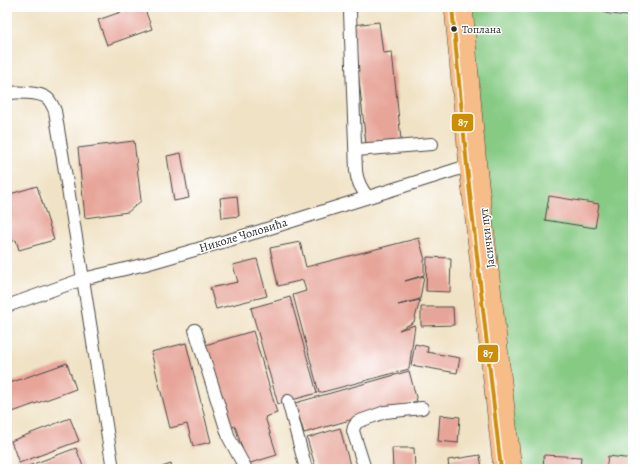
<svg xmlns="http://www.w3.org/2000/svg" width="640" height="476" font-family="Alegreya,serif">
	<rect width="100%" height="100%" fill="#fff"/>
	<filter id="ink" filterUnits="userSpaceOnUse"><feTurbulence type="fractalNoise" baseFrequency=".025" numOctaves="2"/><feDisplacementMap in="SourceGraphic" scale="8" xChannelSelector="R" yChannelSelector="G"/><feConvolveMatrix kernelMatrix="1 2 1 2 8 2 1 2 1" color-interpolation-filters="sRGB"/></filter>
	<filter id="wash" filterUnits="userSpaceOnUse"><feTurbulence type="fractalNoise" baseFrequency=".012" numOctaves="4" result="noise"/><feDisplacementMap in="SourceGraphic" scale="16" xChannelSelector="R" yChannelSelector="G"/><feGaussianBlur stdDeviation="0.9" result="paint"/><feColorMatrix in="noise" values="0 0 0 0 0 0 0 0 0 0 0 0 0 0 0 0 0 1.4 0 .05"/><feComposite in="paint" operator="in"/></filter>
	<g filter="url(#wash)">
		<rect width="100%" height="100%" fill="#f0e2c5"/>
		<!-- green -->
		<path fill="#86ca84" stroke="#587a58" d="M 465,7 L 608,7 L 633,10 L 633,469 L 514,469 Z"/>
		<g id="blocks">
			<!-- building -->
			<g fill="#e7a59a">
				<path d="M 135,7 L 144,7 L 152,29 L 107,45 L 98,20 Z"/>
				<path d="M 379,22 L 383,53 L 392,52 L 401,140 L 366,144 L 353,25 Z"/>
				<path d="M 134,141 L 141,201 L 128,212 L 85,218 L 78,148 Z"/>
				<path d="M 181,153 L 189,198 L 174,201 L 167,156 Z"/>
				<path d="M 37,186 L 54,240 L 19,250 L 16,240 L 7,243 L 7,195 Z"/>
				<path d="M 237,196 L 239,216 L 222,218 L 220,198 Z"/>
				<path d="M 549,196 L 599,204 L 595,228 L 545,220 Z"/>
				<path d="M 419,238 L 425,260 L 424,260 L 424,275 L 405,281 L 424,276 L 420,299 L 398,305 L 420,300 L 414,322 L 399,330 L 415,325 L 409,369 L 319,393 L 293,295 L 306,291 L 303,280 L 278,286 L 270,248 L 300,242 L 306,267 Z"/>
				<path d="M 427,257 L 451,258 L 450,292 L 426,291 Z"/>
				<path d="M 257,259 L 267,296 L 216,309 L 210,288 L 238,282 L 233,265 Z"/>
				<path d="M 290,297 L 317,393 L 278,404 L 251,308 Z"/>
				<path d="M 421,307 L 453,307 L 454,325 L 421,326 Z"/>
				<path d="M 253,331 L 277,413 L 265,417 L 277,455 L 247,464 L 235,426 L 230,428 L 205,345 Z"/>
				<path d="M 186,343 L 211,442 L 193,446 L 187,424 L 170,428 L 151,352 Z"/>
				<path d="M 415,344 L 428,347 L 427,352 L 460,358 L 457,373 L 411,365 Z"/>
				<path d="M 67,363 L 76,389 L 7,414 L 7,384 Z"/>
				<path d="M 409,371 L 417,401 L 304,433 L 295,403 Z"/>
				<path d="M 440,415 L 460,417 L 458,443 L 438,441 Z"/>
				<path d="M 70,418 L 79,441 L 19,463 L 11,441 Z"/>
				<path d="M 340,428 L 351,469 L 316,469 L 307,438 Z"/>
				<path d="M 76,448 L 84,469 L 20,469 Z"/>
				<path d="M 392,448 L 414,448 L 415,469 L 393,469 Z"/>
				<path d="M 480,455 L 482,468 L 472,469 L 449,469 L 448,460 Z"/>
				<path d="M 544,455 L 581,457 L 580,469 L 543,469 Z"/>
				<path d="M 608,456 L 633,459 L 633,469 L 606,469 Z"/>
				<path d="M 171,464 L 172,469 L 156,469 Z"/>
			</g>
		</g>
	</g>
	<g filter="url(#ink)">
		<use href="#blocks" fill-opacity="0" stroke="#494642" stroke-width="1"/>
		<g fill="none" stroke-linecap="round" stroke-linejoin="round">
			<defs>
				<g id="minor">
					<path d="M 608,7 L 633,10"/>
					<path d="M 350,12 L 356,171 C 357,181 361,189 368,197"/>
					<path d="M 7,93 C 16,92 40,92 47,98 C 51,101 53,107 55,111 L 83,279 L 113,469"/>
					<path d="M 356,150 L 432,144"/>
					<path d="M 7,306 L 83,279 L 146,264 L 257,232 L 458,169 L 476,166"/>
					<path d="M 195,330 L 229,438 L 246,469"/>
					<path d="M 288,401 L 306,469"/>
					<path d="M 365,469 L 353,431 L 354,427 L 357,422 L 385,412 L 422,408"/>
				</g>
				<g id="major">
					<path d="M 452,7 L 467,167 L 501,469"/>
					<path d="M 465,7 L 479,166 L 514,469"/>
				</g>
			</defs>
			<!-- minor casing -->
			<use href="#minor" stroke="#494642" stroke-width="14"/>
			<!-- major casing -->
			<use href="#major" stroke="#494642" stroke-width="16"/>
			<!-- minor -->
			<use href="#minor" stroke="#fff" stroke-width="12"/>
			<!-- major -->
			<use href="#major" stroke="#f7bd88" stroke-width="15"/>
			<defs>
				<path id="bus-1" d="M 452,7 L 467,167 L 501,469"/>
			</defs>
			<!-- bus-1 casing -->
			<use href="#bus-1" stroke="#fff" stroke-width="7"/>
			<!-- bus-1 -->
			<use href="#bus-1" stroke="#ce8d09" stroke-width="4"/>
		</g>
	</g>
	<!-- markers -->
	<circle fill="#2b2b2b" stroke="#fff" stroke-width="1.5" cx="454" cy="29" r="3.5"/>
	<g text-anchor="middle" dominant-baseline="central" stroke-width="3" stroke-linejoin="round" paint-order="stroke">
		<!-- bus labels -->
		<g font-size="11" fill="#2b2b2b" stroke="#fff" text-anchor="start">
			<text x="462" y="29">Топлана</text>
		</g>
		<!-- street labels -->
		<g font-size="12" fill="#2b2b2b" stroke="#fff">
			<text transform="translate(243 235) rotate(-17)">Николе Чоловића</text>
			<text transform="translate(487 238) rotate(-97)">Јасички пут</text>
		</g>
	</g>
	<g stroke="#fff" stroke-width="1.5">
		<rect x="451" y="113" width="23" height="19" rx="4" fill="#ce8d09"/>
		<rect x="477" y="344" width="22" height="19" rx="4" fill="#ce8d09"/>
	</g>
	<g font-size="11" text-anchor="middle" font-weight="bold" fill="#fff">
		<text x="463" y="126">87</text>
		<text x="488" y="357">87</text>
	</g>
	<!-- margin -->
	<rect width="640" height="476" fill="none" stroke="#fff" stroke-width="24"/>
</svg>
